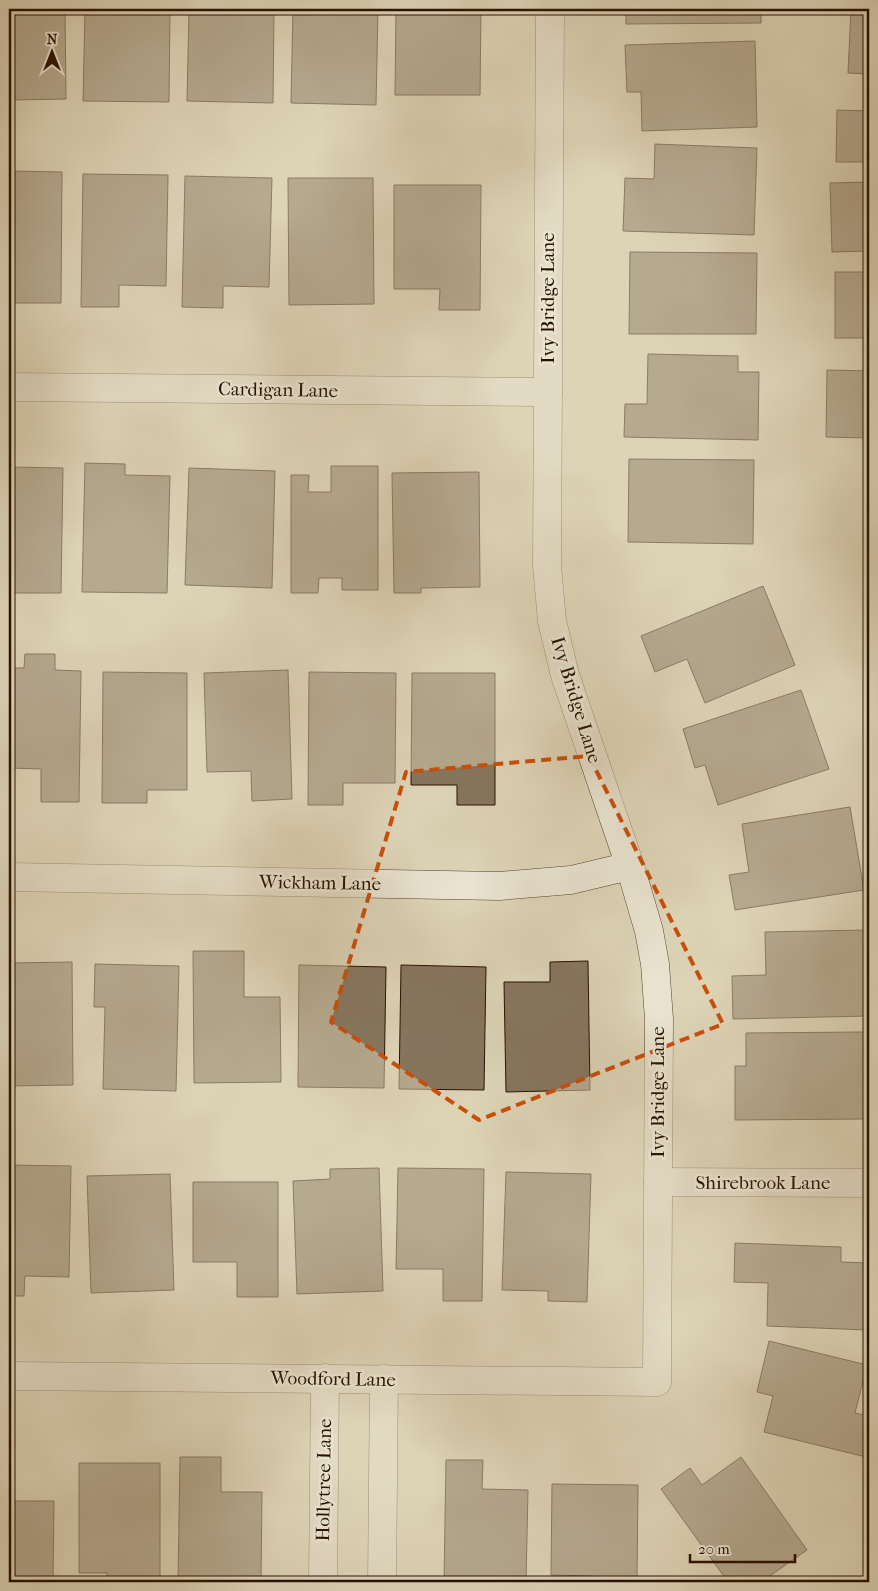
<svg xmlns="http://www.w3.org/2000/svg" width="878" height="1591" font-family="'IM FELL French Canon',serif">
	<rect width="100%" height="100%" fill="#ddd4b7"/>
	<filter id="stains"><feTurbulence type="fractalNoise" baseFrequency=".004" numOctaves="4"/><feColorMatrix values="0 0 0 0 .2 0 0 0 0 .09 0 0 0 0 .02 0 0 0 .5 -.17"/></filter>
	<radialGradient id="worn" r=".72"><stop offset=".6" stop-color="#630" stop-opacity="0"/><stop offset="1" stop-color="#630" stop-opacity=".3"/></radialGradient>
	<!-- building -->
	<g fill="#86765f" stroke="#281100">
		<path d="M 9,9 L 65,9 L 66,99 L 9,100 Z"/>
		<path d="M 85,9 L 170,9 L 169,102 L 83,101 Z"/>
		<path d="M 189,9 L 274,9 L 273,103 L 187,101 Z"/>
		<path d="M 293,9 L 378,9 L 376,105 L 291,103 Z"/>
		<path d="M 396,9 L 481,9 L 480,95 L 395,95 Z"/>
		<path d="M 626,9 L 761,9 L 761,23 L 626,24 Z"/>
		<path d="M 851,9 L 869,9 L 869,74 L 848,73 Z"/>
		<path d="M 755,41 L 757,127 L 642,131 L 641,92 L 627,92 L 625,45 Z"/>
		<path d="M 837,110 L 869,111 L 869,162 L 836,162 Z"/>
		<path d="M 655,144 L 757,148 L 754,235 L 623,231 L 625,178 L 654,179 Z"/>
		<path d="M 9,171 L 62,172 L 61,303 L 9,303 Z"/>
		<path d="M 83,174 L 168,175 L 166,286 L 119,285 L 119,307 L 81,307 Z"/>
		<path d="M 185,176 L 272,178 L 269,287 L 223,286 L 223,308 L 182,307 Z"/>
		<path d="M 288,178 L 373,178 L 374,304 L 289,305 Z"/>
		<path d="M 869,182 L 869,251 L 832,252 L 830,183 Z"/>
		<path d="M 394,185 L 481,185 L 480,310 L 439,310 L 440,289 L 394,289 Z"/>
		<path d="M 630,252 L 757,253 L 756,334 L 629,334 Z"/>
		<rect x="835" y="272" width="34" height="66"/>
		<path d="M 648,354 L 738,356 L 738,372 L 759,372 L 758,440 L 624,437 L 625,404 L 647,404 Z"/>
		<path d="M 827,370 L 869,371 L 869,438 L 826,437 Z"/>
		<path d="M 629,459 L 754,460 L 753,544 L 628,542 Z"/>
		<path d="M 85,463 L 125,464 L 125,475 L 170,476 L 167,593 L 82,592 Z"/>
		<path d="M 331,466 L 378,466 L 378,590 L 342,590 L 342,578 L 319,578 L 318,593 L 291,593 L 291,475 L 309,475 L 308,492 L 331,492 Z"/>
		<path d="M 9,467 L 63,468 L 61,593 L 9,593 Z"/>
		<path d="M 189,468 L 275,471 L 272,588 L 185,585 Z"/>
		<path d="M 479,472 L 480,587 L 421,588 L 421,593 L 394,593 L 392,473 Z"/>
		<path d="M 763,586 L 795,665 L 705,703 L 687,659 L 655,672 L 641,636 Z"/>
		<path d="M 25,654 L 55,654 L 55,670 L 81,671 L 79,802 L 41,802 L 41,769 L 9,768 L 9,668 L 24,668 Z"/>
		<path d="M 288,670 L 292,799 L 252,801 L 251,771 L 207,772 L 204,673 Z"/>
		<path d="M 103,672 L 187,673 L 187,790 L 147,790 L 147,803 L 102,803 Z"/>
		<path d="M 309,672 L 396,673 L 395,783 L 343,783 L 343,805 L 308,805 Z"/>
		<path d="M 412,673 L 495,673 L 495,805 L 457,805 L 457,785 L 411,785 Z"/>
		<path d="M 801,690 L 829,769 L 718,805 L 705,765 L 695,768 L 683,729 Z"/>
		<path d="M 850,807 L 864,890 L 735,910 L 729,875 L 749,872 L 742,824 Z"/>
		<path d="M 867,930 L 869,1016 L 733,1019 L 732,976 L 766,975 L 765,932 Z"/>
		<path d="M 193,951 L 244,951 L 244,997 L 280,997 L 281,1082 L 194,1083 Z"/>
		<path d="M 588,961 L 590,1090 L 506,1092 L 504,982 L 550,982 L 550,962 Z"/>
		<path d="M 72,962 L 73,1085 L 9,1086 L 9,963 Z"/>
		<path d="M 95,964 L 179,966 L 176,1091 L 103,1089 L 105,1007 L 94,1007 Z"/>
		<path d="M 299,965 L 386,967 L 384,1088 L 298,1087 Z"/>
		<path d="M 401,965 L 486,967 L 484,1090 L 399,1089 Z"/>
		<path d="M 864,1032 L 865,1119 L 735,1120 L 735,1066 L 746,1066 L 746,1033 Z"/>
		<path d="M 9,1165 L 71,1166 L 69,1277 L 25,1276 L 24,1296 L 9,1296 Z"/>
		<path d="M 379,1168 L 383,1291 L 297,1294 L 293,1181 L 330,1179 L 330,1169 Z"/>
		<path d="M 398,1168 L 484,1169 L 482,1301 L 443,1301 L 443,1269 L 396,1269 Z"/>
		<path d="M 506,1172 L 591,1174 L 587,1302 L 548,1301 L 548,1291 L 502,1290 Z"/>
		<path d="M 170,1174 L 174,1290 L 91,1293 L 87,1176 Z"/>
		<path d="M 193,1182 L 278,1182 L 278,1297 L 237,1297 L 237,1262 L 193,1262 Z"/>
		<path d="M 735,1243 L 841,1247 L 841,1262 L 869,1263 L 867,1330 L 767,1326 L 768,1283 L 734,1282 Z"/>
		<path d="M 769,1341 L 867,1365 L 855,1413 L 869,1416 L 869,1441 L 866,1457 L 764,1432 L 773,1396 L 757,1392 Z"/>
		<path d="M 9,1454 L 9,1501 L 54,1501 L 53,1582 L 9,1582 Z"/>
		<path d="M 180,1457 L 221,1457 L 221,1492 L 262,1492 L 261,1582 L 178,1582 Z"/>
		<path d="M 741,1457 L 807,1550 L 761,1582 L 728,1582 L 661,1489 L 690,1468 L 702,1485 Z"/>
		<path d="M 446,1460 L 483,1460 L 482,1489 L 528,1490 L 526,1582 L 444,1582 Z"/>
		<path d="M 79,1463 L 160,1463 L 160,1582 L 107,1582 L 107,1573 L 79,1573 Z"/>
		<path d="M 552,1484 L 638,1485 L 637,1582 L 592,1582 L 592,1576 L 551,1575 Z"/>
	</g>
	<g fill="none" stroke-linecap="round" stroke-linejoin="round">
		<defs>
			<g id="minor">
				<path d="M 9,387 L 548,392"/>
				<path d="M 9,877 L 499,886 L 571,880 L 630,866"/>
				<path d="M 658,1182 L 869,1183"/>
				<path d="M 9,1376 L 657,1382 L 659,1019 L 655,964 L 649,931 L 630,866 L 565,675 L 552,621 L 547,566 L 550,9"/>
				<path d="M 323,1582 L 325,1378"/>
				<path d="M 382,1582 L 384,1379"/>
			</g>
		</defs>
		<!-- minor casing -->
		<use href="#minor" stroke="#55422e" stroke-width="29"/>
		<!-- minor -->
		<use href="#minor" stroke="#e9e3d0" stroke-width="28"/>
	</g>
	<!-- marked area -->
	<path d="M0 0H878V1591H0ZM 589,756 L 723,1024 L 479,1120 L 331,1022 L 406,772 Z" fill="#ddd4b7" fill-opacity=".55" fill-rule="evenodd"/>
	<path fill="none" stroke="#cb4e0a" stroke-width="4" stroke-dasharray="10 6" stroke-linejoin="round" d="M 589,756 L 723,1024 L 479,1120 L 331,1022 L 406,772 Z"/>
	<g text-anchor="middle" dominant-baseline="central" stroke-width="5" stroke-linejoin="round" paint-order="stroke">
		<!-- street labels -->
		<g font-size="19" fill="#281100" stroke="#e9e3d0">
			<text transform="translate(548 298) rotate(-90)">Ivy Bridge Lane</text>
			<text transform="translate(278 390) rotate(1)">Cardigan Lane</text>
			<text transform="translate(576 700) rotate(73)">Ivy Bridge Lane</text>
			<text transform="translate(320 883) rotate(1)">Wickham Lane</text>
			<text transform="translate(658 1092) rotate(-90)">Ivy Bridge Lane</text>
			<text x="763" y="1183">Shirebrook Lane</text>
			<text transform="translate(333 1379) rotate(1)">Woodford Lane</text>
			<text transform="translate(324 1480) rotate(-89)">Hollytree Lane</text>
		</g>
	</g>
	<!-- margin -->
	<rect width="878" height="1591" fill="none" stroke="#ddd4b7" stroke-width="30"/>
	<rect x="10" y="10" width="858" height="1571" fill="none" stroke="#281100" stroke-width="2.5"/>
	<rect x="15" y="15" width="848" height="1561" fill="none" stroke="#281100"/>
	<!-- north arrow -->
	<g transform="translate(52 52)" stroke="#e9e3d0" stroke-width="4" paint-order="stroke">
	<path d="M0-4L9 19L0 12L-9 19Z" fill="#281100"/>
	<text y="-8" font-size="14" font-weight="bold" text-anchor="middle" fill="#281100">N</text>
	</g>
	<!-- scale -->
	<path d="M690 1554v8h105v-8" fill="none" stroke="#281100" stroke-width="2.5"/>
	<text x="698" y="1554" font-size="15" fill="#281100" stroke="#e9e3d0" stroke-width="4" paint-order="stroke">20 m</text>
	<rect width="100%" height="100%" filter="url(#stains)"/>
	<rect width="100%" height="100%" fill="url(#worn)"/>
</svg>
